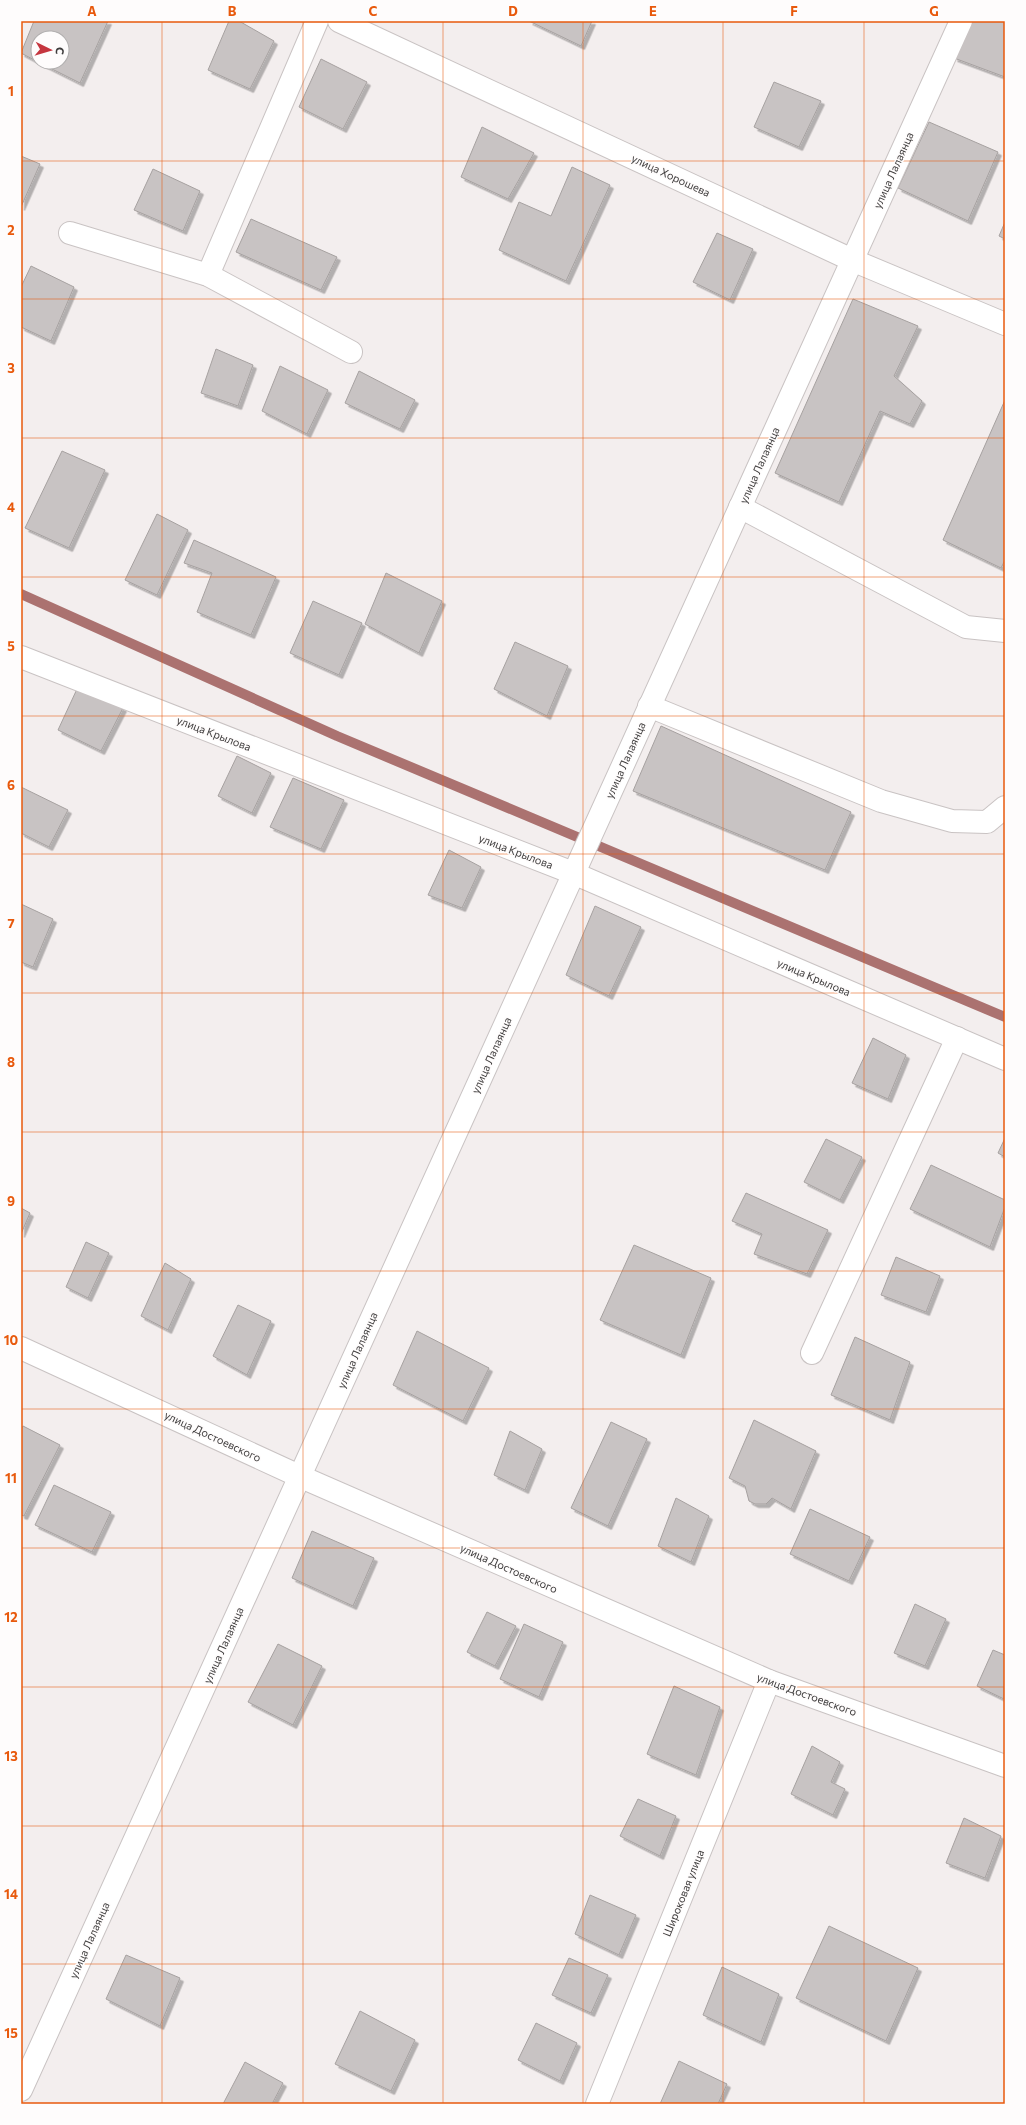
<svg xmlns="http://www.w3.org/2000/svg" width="1026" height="2125" font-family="Commissioner,sans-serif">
	<defs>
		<filter id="shadow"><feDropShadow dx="3.5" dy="3.5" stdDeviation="0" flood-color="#0004"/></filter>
	</defs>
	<rect width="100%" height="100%" fill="#f3eeee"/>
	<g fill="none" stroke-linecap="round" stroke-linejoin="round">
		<!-- stream -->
		<path stroke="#ab7270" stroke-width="10" d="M 21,594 L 337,736 L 1005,1017"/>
	</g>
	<!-- building -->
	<g fill="#c8c3c3" stroke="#a6a1a0" filter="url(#shadow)">
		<path d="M 34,21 L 108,21 L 80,83 L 38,62 L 62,62 L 62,38 L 38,38 L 38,62 L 21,53 Z"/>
		<path d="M 229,21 L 239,21 L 274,41 L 250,89 L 208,70 Z"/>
		<path d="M 529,21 L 592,21 L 581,46 Z"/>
		<path d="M 973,21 L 1005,21 L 1005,77 L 954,58 Z"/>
		<path d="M 321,59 L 367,82 L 343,129 L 299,107 Z"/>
		<path d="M 774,82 L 821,101 L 799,147 L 754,127 Z"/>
		<path d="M 929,122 L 998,152 L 968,221 L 898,188 Z"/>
		<path d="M 482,127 L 534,153 L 508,199 L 461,177 Z"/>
		<path d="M 21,156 L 40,164 L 21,207 Z"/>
		<path d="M 572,167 L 610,185 L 566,281 L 499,250 L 519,202 L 551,216 Z"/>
		<path d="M 153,169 L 200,191 L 183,231 L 134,210 Z"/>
		<path d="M 251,219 L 337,257 L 321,290 L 236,252 Z"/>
		<path d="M 1005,222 L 1005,239 L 999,236 Z"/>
		<path d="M 717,233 L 753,249 L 730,300 L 693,282 Z"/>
		<path d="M 31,266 L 74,287 L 51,341 L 21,327 L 21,287 Z"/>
		<path d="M 853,299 L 918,326 L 894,376 L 922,401 L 910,424 L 880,411 L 839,502 L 775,473 Z"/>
		<path d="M 216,349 L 253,365 L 238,406 L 201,393 Z"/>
		<path d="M 280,366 L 328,390 L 307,434 L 262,411 Z"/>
		<path d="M 359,371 L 415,400 L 400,429 L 345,403 Z"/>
		<path d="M 1005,400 L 1005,560 L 1001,568 L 943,540 Z"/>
		<path d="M 62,451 L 105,470 L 69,548 L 25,528 Z"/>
		<path d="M 157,514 L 188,530 L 157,595 L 125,580 Z"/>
		<path d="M 194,540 L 276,577 L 251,635 L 197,612 L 212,573 L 184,563 Z"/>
		<path d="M 386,573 L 442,601 L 419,653 L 365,624 Z"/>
		<path d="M 313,601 L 362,623 L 339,675 L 290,653 Z"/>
		<path d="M 515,642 L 568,666 L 547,716 L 494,689 Z"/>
		<path d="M 77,689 L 123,708 L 101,751 L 58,730 Z"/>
		<path d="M 661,726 L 851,812 L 825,870 L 633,791 Z"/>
		<path d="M 237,756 L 271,773 L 252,813 L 218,796 Z"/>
		<path d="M 293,778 L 344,800 L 321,849 L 270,827 Z"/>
		<path d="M 21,787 L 68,810 L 49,847 L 21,833 Z"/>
		<path d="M 449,850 L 481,867 L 462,908 L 428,895 Z"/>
		<path d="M 21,904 L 53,919 L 33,967 L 21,962 Z"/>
		<path d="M 595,906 L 641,927 L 609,996 L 566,975 Z"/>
		<path d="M 873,1038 L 906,1055 L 888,1099 L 852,1083 Z"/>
		<path d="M 1005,1138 L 1005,1157 L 998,1153 Z"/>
		<path d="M 826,1139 L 862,1157 L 840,1200 L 804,1182 Z"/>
		<path d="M 931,1165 L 1005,1200 L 1005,1207 L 990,1247 L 910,1209 Z"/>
		<path d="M 746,1193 L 828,1230 L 807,1274 L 754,1254 L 762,1234 L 732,1221 Z"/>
		<path d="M 21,1208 L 30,1213 L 21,1234 Z"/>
		<path d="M 86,1242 L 109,1253 L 88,1298 L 66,1287 Z"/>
		<path d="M 634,1245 L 711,1278 L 681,1355 L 600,1320 Z"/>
		<path d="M 896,1257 L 940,1276 L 926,1312 L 881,1295 Z"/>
		<path d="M 165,1263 L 191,1279 L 168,1330 L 141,1316 Z"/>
		<path d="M 238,1305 L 271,1321 L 247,1375 L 213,1356 Z"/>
		<path d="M 417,1331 L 489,1368 L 463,1421 L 393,1385 Z"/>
		<path d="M 855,1337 L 910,1362 L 890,1420 L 831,1395 Z"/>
		<path d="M 754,1420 L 816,1451 L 791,1509 L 772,1498 L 766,1504 L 755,1504 L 749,1501 L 745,1486 L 729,1478 Z"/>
		<path d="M 611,1422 L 647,1439 L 608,1526 L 571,1508 Z"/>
		<path d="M 23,1426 L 60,1445 L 24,1516 L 21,1515 L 21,1430 Z"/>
		<path d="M 510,1431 L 542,1449 L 525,1490 L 494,1475 Z"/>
		<path d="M 54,1485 L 111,1512 L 92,1552 L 35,1525 Z"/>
		<path d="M 676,1498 L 709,1516 L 691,1562 L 658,1546 Z"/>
		<path d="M 810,1509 L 870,1537 L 849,1581 L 790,1554 Z"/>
		<path d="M 312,1531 L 374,1558 L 353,1606 L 292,1578 Z"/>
		<path d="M 915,1604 L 946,1619 L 925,1666 L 894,1653 Z"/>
		<path d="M 487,1612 L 516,1626 L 495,1666 L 467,1652 Z"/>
		<path d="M 524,1624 L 563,1642 L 539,1697 L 500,1679 Z"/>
		<path d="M 278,1644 L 322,1666 L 293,1725 L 248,1702 Z"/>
		<path d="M 993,1650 L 1005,1655 L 1004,1699 L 977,1686 Z"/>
		<path d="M 674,1686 L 720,1707 L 696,1775 L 647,1754 Z"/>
		<path d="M 812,1746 L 840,1762 L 831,1782 L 845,1789 L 833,1815 L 791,1794 Z"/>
		<path d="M 638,1799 L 676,1816 L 660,1856 L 620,1836 Z"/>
		<path d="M 964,1818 L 1001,1836 L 985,1878 L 946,1863 Z"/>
		<path d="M 590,1895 L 636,1915 L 619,1955 L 575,1934 Z"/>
		<path d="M 829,1926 L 918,1968 L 886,2041 L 796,1998 Z"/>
		<path d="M 126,1955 L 180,1978 L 160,2026 L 106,1999 Z"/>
		<path d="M 569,1958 L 608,1975 L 591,2013 L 552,1995 Z"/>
		<path d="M 722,1967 L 779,1994 L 761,2042 L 703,2015 Z"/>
		<path d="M 360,2011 L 415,2040 L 391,2091 L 335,2064 Z"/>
		<path d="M 536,2023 L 577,2043 L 560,2081 L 518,2060 Z"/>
		<path d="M 679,2061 L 727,2084 L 718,2104 L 660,2104 Z"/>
		<path d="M 245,2062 L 283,2083 L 272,2104 L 223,2104 Z"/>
	</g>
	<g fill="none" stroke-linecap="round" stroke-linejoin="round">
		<defs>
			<g id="minor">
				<path d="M 339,21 L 852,260 L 1005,324"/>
				<path d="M 70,233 L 208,275 L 351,352"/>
				<path d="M 208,275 L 317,21"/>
				<path d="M 740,507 L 966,627 L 1005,631"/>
				<path d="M 21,657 L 573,873 L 1005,1059"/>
				<path d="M 649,706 L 881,801 L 952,821 L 987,822 L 1005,807"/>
				<path d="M 21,1348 L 299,1476 L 769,1681 L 1005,1766"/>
				<path d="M 812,1353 L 957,1038"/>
				<path d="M 21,2090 L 961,21"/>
				<path d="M 597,2104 L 769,1681"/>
			</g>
		</defs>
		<!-- minor casing -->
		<use href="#minor" stroke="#c9c3c3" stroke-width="24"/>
		<!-- minor -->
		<use href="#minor" stroke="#fff" stroke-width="22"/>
	</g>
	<!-- grid -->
	<path fill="none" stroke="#e8590c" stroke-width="1" stroke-opacity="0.55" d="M 162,21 L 162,2104M 303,21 L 303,2104M 443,21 L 443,2104M 583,21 L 583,2104M 723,21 L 723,2104M 864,21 L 864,2104M 21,161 L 1005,161M 21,299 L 1005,299M 21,438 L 1005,438M 21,577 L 1005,577M 21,716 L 1005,716M 21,854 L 1005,854M 21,993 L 1005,993M 21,1132 L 1005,1132M 21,1271 L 1005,1271M 21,1409 L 1005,1409M 21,1548 L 1005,1548M 21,1687 L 1005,1687M 21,1826 L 1005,1826M 21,1964 L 1005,1964"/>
	<g text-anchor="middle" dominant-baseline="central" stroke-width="3" stroke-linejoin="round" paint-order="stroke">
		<!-- street labels -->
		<g font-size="11" fill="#3e3c3c" stroke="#fefcfc">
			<text transform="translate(893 170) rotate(-66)">улица Лалаянца</text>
			<text transform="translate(671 175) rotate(25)">улица Хорошева</text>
			<text transform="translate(759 465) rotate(-66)">улица Лалаянца</text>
			<text transform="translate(214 733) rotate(21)">улица Крылова</text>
			<text transform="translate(625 760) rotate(-66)">улица Лалаянца</text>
			<text transform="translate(516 851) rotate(21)">улица Крылова</text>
			<text transform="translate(814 977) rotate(23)">улица Крылова</text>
			<text transform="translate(491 1055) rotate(-66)">улица Лалаянца</text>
			<text transform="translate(357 1350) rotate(-66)">улица Лалаянца</text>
			<text transform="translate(213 1436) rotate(25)">улица Достоевского</text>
			<text transform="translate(509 1568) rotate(24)">улица Достоевского</text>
			<text transform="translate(223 1645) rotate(-66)">улица Лалаянца</text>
			<text transform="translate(807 1694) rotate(20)">улица Достоевского</text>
			<text transform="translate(683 1893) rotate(-68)">Широковая улица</text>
			<text transform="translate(89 1940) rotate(-66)">улица Лалаянца</text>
		</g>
	</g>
	<!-- border -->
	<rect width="1026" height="2125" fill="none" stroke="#fefcfc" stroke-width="44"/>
	<!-- north arrow -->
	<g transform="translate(50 50) rotate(95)"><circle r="19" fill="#fefcfc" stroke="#b1afaf"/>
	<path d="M0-3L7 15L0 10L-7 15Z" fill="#c5353e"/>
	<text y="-6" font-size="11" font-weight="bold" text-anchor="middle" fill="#3e3c3c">С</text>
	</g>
	<rect x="22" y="22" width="982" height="2081" fill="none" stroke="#e8590c" stroke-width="1.5"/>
	<g font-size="13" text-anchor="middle" font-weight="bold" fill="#e8590c">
		<text x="92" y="16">A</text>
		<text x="232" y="16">B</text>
		<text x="373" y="16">C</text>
		<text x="513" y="16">D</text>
		<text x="653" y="16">E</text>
		<text x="794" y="16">F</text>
		<text x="934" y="16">G</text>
		<text x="11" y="96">1</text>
		<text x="11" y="235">2</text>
		<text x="11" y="373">3</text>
		<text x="11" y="512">4</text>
		<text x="11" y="651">5</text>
		<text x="11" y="790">6</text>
		<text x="11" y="928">7</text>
		<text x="11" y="1067">8</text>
		<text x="11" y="1206">9</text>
		<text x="11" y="1345">10</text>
		<text x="11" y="1483">11</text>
		<text x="11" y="1622">12</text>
		<text x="11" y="1761">13</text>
		<text x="11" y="1899">14</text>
		<text x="11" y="2038">15</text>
	</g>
</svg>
